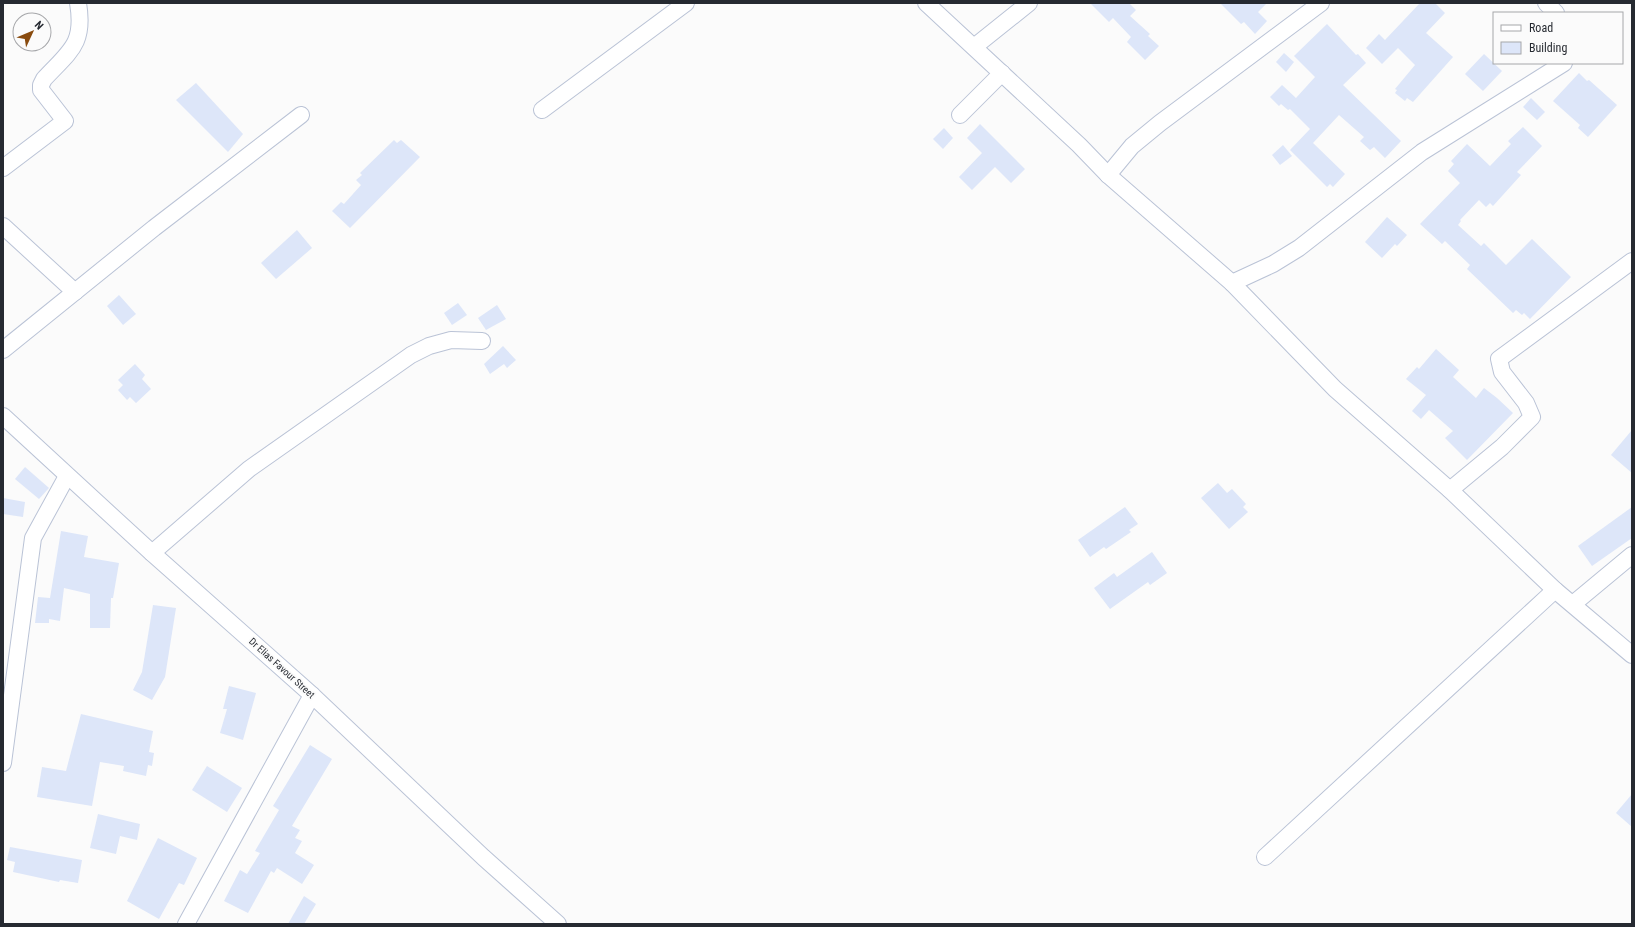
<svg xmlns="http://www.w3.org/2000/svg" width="1635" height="927" font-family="'Roboto Condensed',sans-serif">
	<rect width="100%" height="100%" fill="#fbfbfb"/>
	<!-- building -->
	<g fill="#dde6f9">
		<path d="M 1090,3 L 1129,3 L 1136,10 L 1130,16 L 1150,34 L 1148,36 L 1159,46 L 1145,60 L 1127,42 L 1131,37 L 1113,18 L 1109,22 Z"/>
		<path d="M 1220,3 L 1267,3 L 1258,12 L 1267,21 L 1255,34 L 1244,22 L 1241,24 Z"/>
		<path d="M 1420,3 L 1435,3 L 1445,13 L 1426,33 L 1453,57 L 1413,102 L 1407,98 L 1405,101 L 1395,93 L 1397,90 L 1395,89 L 1415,65 L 1398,48 L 1382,64 L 1366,48 L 1379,34 L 1385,40 Z"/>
		<path d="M 1327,24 L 1356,55 L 1358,54 L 1366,63 L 1343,85 L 1401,141 L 1385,158 L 1374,147 L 1370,150 L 1360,141 L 1364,137 L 1339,115 L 1313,143 L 1345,174 L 1333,187 L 1330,184 L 1327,187 L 1290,150 L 1310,129 L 1290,109 L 1288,110 L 1281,104 L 1279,106 L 1270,97 L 1282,85 L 1296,98 L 1315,77 L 1294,56 Z"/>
		<path d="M 1284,53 L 1294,62 L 1286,72 L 1276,62 Z"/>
		<path d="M 1484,54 L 1502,71 L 1483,91 L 1465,74 Z"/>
		<path d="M 1579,73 L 1587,81 L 1589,80 L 1617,105 L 1588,137 L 1578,128 L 1580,125 L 1553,101 Z"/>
		<path d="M 196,83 L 243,134 L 228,152 L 176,100 Z"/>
		<path d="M 1531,98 L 1545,112 L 1537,120 L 1523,107 Z"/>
		<path d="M 980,124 L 1025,169 L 1011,183 L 995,167 L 972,190 L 959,177 L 982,153 L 967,138 Z"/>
		<path d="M 1523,127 L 1542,146 L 1517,172 L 1521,175 L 1493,206 L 1490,203 L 1486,207 L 1479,200 L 1460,220 L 1461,221 L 1458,225 L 1481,246 L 1484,243 L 1506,265 L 1532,239 L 1571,277 L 1530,319 L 1524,313 L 1522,315 L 1516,310 L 1513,313 L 1467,269 L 1470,265 L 1445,241 L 1442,244 L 1420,224 L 1460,183 L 1448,171 L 1454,164 L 1451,161 L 1467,144 L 1490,166 L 1511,144 L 1508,141 Z"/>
		<path d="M 944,128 L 953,138 L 943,149 L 933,139 Z"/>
		<path d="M 394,140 L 397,143 L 401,140 L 420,157 L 350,228 L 332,211 L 341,202 L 344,204 L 361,185 L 356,180 L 362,175 L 360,173 Z"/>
		<path d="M 1283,145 L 1292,156 L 1280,165 L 1272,155 Z"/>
		<path d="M 1387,217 L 1407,235 L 1397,246 L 1395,244 L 1382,258 L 1365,242 Z"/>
		<path d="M 297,230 L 312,248 L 276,279 L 261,263 Z"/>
		<path d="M 119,295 L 136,314 L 123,325 L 107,306 Z"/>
		<path d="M 458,303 L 467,315 L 452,325 L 444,313 Z"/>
		<path d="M 497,305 L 506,319 L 486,330 L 478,318 Z"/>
		<path d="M 503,346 L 516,360 L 507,368 L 504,364 L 490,374 L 484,364 Z"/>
		<path d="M 1436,349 L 1459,370 L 1453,377 L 1476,398 L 1484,388 L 1497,398 L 1513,413 L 1467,460 L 1445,438 L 1453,431 L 1429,410 L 1421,419 L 1412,411 L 1426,395 L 1406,379 L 1417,367 L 1419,369 Z"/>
		<path d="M 135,364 L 145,375 L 142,379 L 151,389 L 136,403 L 130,397 L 127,400 L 118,390 L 123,385 L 118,380 Z"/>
		<path d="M 1632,430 L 1632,473 L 1611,455 Z"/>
		<path d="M 25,467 L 49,488 L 39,499 L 15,479 Z"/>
		<path d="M 1218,483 L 1227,493 L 1232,489 L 1246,504 L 1243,507 L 1248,512 L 1229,529 L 1201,498 Z"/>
		<path d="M 3,498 L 25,502 L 23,517 L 3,514 Z"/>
		<path d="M 1125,507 L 1138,524 L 1129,530 L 1131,532 L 1106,549 L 1104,547 L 1090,557 L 1078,540 Z"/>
		<path d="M 1632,507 L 1632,538 L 1592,566 L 1578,546 Z"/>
		<path d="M 61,531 L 88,536 L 84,557 L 119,563 L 113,598 L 111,598 L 110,628 L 90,628 L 90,594 L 64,588 L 60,621 L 49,619 L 49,623 L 35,623 L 38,597 L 50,598 Z"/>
		<path d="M 1152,552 L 1167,573 L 1150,585 L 1148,582 L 1110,609 L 1094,588 L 1114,573 L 1117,577 Z"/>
		<path d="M 153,605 L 176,608 L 165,677 L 152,700 L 133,690 L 142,672 Z"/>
		<path d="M 229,686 L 256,693 L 243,740 L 220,733 L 227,709 L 223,709 Z"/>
		<path d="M 81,714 L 153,731 L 149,752 L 154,753 L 152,766 L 148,765 L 146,776 L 123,771 L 124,766 L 100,762 L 92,806 L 37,797 L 42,767 L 66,771 Z"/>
		<path d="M 310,745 L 332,759 L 292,826 L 300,830 L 295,838 L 302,841 L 295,853 L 314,865 L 302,884 L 277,868 L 274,873 L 271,871 L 248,913 L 224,901 L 240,870 L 247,874 L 260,853 L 255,851 L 279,810 L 273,806 Z"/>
		<path d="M 207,766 L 242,788 L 227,812 L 192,790 Z"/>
		<path d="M 1632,794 L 1632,827 L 1616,813 Z"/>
		<path d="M 98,814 L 140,824 L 137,840 L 120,836 L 116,854 L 90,848 Z"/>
		<path d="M 158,838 L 197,858 L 184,885 L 179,883 L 159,919 L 127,901 Z"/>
		<path d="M 10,847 L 82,860 L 78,883 L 60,880 L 59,882 L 13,872 L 15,862 L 7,860 Z"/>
		<path d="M 304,896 L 316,904 L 304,924 L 288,924 Z"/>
	</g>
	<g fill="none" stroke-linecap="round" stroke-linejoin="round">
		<defs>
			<g id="minor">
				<path d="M 926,3 L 1079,145 L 1108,175 L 1232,283 L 1335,389 L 1450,490 L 1555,590 L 1632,655"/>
				<path d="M 1546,3 L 1556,13"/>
				<path d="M 974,47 L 1029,3"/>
				<path d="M 542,110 L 686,3"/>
				<path d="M 960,115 L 1002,73"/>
				<path d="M 3,168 L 65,121 L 41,90 L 41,85 L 44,79 C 70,51 85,44 78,3"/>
				<path d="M 1108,175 L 1132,146 L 1160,123 L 1321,3"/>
				<path d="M 3,226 L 75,292"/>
				<path d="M 1232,283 L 1273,264 L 1299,248 L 1422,152 L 1564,63"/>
				<path d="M 3,350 L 154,228 L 301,115"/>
				<path d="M 3,416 L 152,553 L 312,695 L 483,857 L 558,924"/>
				<path d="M 1450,490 L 1502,447 L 1532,417 L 1526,403 L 1502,372 L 1499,359 L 1632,261"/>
				<path d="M 152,553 L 249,469 L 411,355 L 429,346 L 451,340 L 482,341"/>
				<path d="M 1573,604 L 1632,555"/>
				<path d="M 3,763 L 33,538 L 67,476"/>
				<path d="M 1265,857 L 1555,590"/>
				<path d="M 186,924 L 312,695"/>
			</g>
		</defs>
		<!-- minor casing -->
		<use href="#minor" stroke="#bac3d6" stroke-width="18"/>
		<!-- minor -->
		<use href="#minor" stroke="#fff" stroke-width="16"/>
	</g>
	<g text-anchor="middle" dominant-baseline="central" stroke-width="3.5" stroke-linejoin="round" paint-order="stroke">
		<!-- street labels -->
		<g font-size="10" fill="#262a31" stroke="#fbfbfb">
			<text transform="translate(282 668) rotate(42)">Dr Elias Favour Street</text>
		</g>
	</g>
	<!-- border -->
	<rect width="1635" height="927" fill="none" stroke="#262a31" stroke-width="8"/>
	<!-- legend -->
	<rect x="1493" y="12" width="130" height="52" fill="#fbfbfb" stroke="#a6a7aa"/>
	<rect x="1501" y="25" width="20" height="6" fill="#ffffff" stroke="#a6a7aa"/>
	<text x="1529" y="32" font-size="12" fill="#262a31">Road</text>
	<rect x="1501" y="42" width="20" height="12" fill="#dde6f9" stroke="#a6a7aa"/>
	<text x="1529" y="52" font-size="12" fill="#262a31">Building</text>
	<!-- north arrow -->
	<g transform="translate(32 32) rotate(46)"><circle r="19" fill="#fbfbfb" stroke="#a6a7aa"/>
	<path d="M0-3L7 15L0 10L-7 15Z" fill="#894b0e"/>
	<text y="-6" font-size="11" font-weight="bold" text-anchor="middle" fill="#262a31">N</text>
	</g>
</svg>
